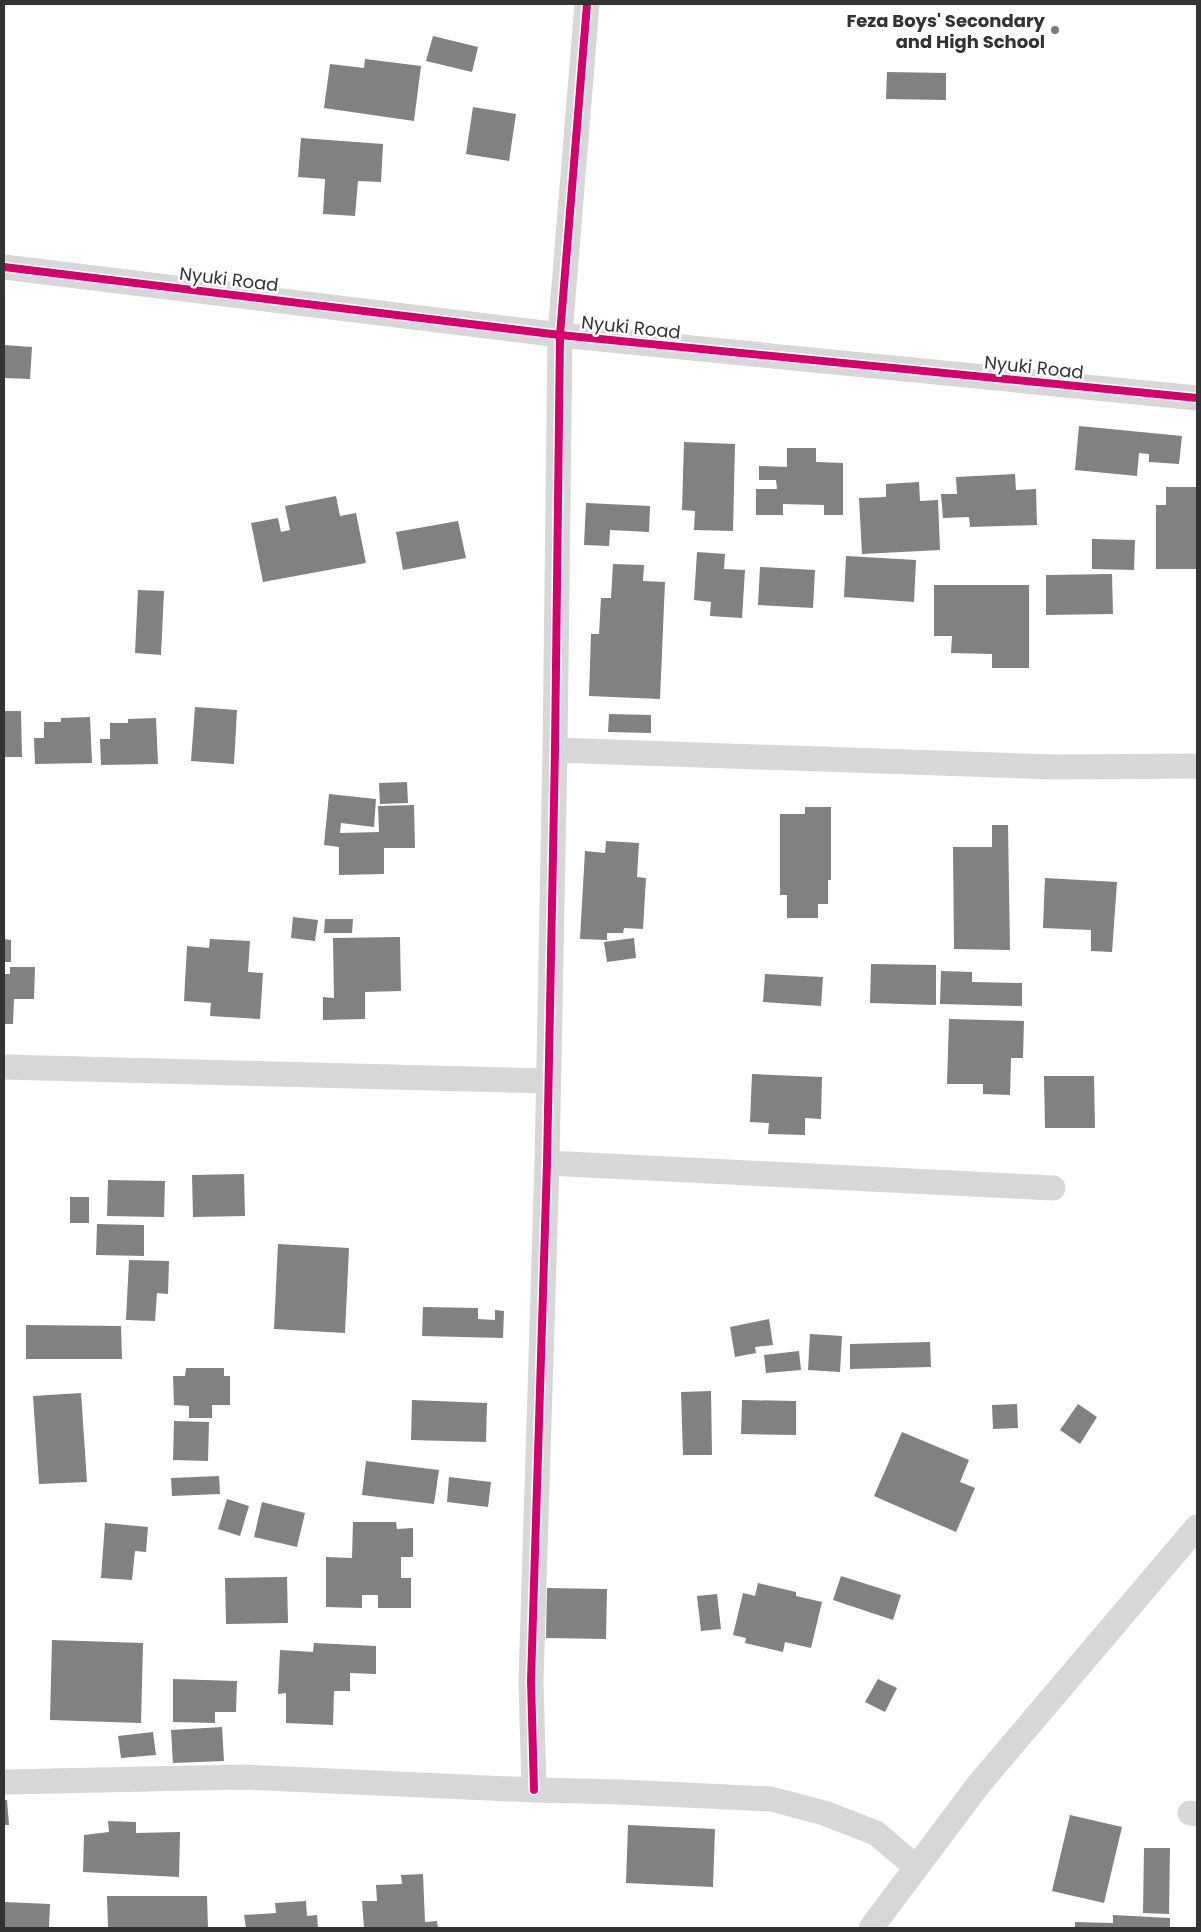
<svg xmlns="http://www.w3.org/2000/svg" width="1201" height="1932" font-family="Poppins,sans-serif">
	<rect width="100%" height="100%" fill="#fff"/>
	<!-- building -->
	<g fill="#818181">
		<path d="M 433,36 L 478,47 L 472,72 L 426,61 Z"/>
		<path d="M 365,59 L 421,66 L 414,121 L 324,108 L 330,64 L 364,68 Z"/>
		<path d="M 887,72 L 946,73 L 946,100 L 886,99 Z"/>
		<path d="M 473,107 L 516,114 L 509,161 L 466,154 Z"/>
		<path d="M 301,138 L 383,144 L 381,182 L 358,181 L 355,216 L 323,214 L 325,179 L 298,177 Z"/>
		<path d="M 4,345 L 32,347 L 30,379 L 4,378 Z"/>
		<path d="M 1079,426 L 1182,436 L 1179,464 L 1149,462 L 1149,454 L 1139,453 L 1137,476 L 1075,470 Z"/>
		<path d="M 684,442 L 735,444 L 733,531 L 694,530 L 695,511 L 682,510 Z"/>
		<path d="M 787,448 L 816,448 L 816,462 L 843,463 L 843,515 L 824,515 L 824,505 L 783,504 L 783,515 L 756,515 L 756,489 L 777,489 L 776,480 L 759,480 L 759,466 L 787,467 Z"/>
		<path d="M 1015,474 L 1016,490 L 1036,489 L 1037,525 L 970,527 L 969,517 L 943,518 L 941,494 L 957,494 L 956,477 Z"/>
		<path d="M 919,482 L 920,501 L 938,500 L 940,550 L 862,554 L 859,498 L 886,497 L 886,484 Z"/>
		<path d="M 1166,487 L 1197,487 L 1197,569 L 1156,569 L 1156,505 L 1166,505 Z"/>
		<path d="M 336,496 L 340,516 L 356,513 L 366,563 L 263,582 L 251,523 L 278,518 L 281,532 L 290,530 L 285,506 Z"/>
		<path d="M 586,503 L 650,506 L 649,532 L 610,530 L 609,546 L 584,545 Z"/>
		<path d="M 458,521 L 466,558 L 403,570 L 396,532 Z"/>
		<path d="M 1092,539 L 1135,540 L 1134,570 L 1092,569 Z"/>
		<path d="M 697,552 L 725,554 L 724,569 L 745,570 L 742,618 L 710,616 L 711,602 L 694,600 Z"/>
		<path d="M 846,556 L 916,560 L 914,602 L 844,597 Z"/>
		<path d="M 613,564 L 644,565 L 643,581 L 665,582 L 660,699 L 589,696 L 591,634 L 599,634 L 601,598 L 611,598 Z"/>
		<path d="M 760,567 L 815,570 L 813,608 L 758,605 Z"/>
		<path d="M 1112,574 L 1113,614 L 1046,615 L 1046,575 Z"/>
		<path d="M 934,585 L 1029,585 L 1029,668 L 992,668 L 992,654 L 951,653 L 952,636 L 934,636 Z"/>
		<path d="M 138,590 L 164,591 L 161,655 L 135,653 Z"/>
		<path d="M 195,707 L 237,710 L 234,764 L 191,761 Z"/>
		<path d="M 4,711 L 21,711 L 22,757 L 4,757 Z"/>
		<path d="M 609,714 L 651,715 L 651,733 L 608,732 Z"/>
		<path d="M 90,717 L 92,763 L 35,764 L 34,738 L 44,738 L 44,722 L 61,722 L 61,718 Z"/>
		<path d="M 156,718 L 158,764 L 101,765 L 100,739 L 110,739 L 110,723 L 128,723 L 128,719 Z"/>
		<path d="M 407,782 L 408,803 L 380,804 L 379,783 Z"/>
		<path d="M 329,794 L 376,799 L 374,827 L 341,823 L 340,833 L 379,832 L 378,806 L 414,805 L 415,848 L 384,848 L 384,874 L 339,875 L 339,847 L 324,845 Z"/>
		<path d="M 805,807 L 831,807 L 831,880 L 828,880 L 828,904 L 818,904 L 818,918 L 787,918 L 787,895 L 780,895 L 780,814 L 805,814 Z"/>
		<path d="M 992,825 L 1008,825 L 1010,950 L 954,949 L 953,847 L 992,847 Z"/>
		<path d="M 606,841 L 639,843 L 637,877 L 646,878 L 643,929 L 624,928 L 623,933 L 607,933 L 607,940 L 580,939 L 585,851 L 605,853 Z"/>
		<path d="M 1045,878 L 1117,882 L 1112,952 L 1091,951 L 1091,930 L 1043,928 Z"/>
		<path d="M 293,917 L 318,920 L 315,941 L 291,938 Z"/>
		<path d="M 325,919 L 353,919 L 352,933 L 324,933 Z"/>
		<path d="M 400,937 L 401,991 L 365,992 L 365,1019 L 323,1020 L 323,997 L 334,998 L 333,938 Z"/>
		<path d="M 634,938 L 636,958 L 607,962 L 604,942 Z"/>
		<path d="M 4,939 L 11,940 L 11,962 L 4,962 Z"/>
		<path d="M 210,939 L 250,941 L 248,972 L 263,973 L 260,1019 L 210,1016 L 211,1003 L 184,1001 L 187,946 L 209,948 Z"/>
		<path d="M 871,964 L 936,965 L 936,1005 L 870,1003 Z"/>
		<path d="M 10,967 L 35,967 L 34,999 L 14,999 L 13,1024 L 4,1024 L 4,974 L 10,974 Z"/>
		<path d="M 941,971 L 972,972 L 972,982 L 1022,983 L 1022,1006 L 940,1004 Z"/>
		<path d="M 765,974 L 823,977 L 821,1006 L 763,1002 Z"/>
		<path d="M 949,1019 L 1024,1021 L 1023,1058 L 1011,1058 L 1010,1095 L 983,1094 L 983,1084 L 947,1084 Z"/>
		<path d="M 752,1074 L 822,1077 L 821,1119 L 805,1118 L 805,1135 L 768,1134 L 769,1123 L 750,1122 Z"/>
		<path d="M 1044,1076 L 1094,1076 L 1095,1128 L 1045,1128 Z"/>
		<path d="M 244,1174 L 245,1216 L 193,1217 L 192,1175 Z"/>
		<path d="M 108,1180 L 165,1181 L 164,1217 L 107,1216 Z"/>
		<rect x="70" y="1197" width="19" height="26"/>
		<path d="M 97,1224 L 144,1225 L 144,1256 L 96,1255 Z"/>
		<path d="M 278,1244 L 349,1248 L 345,1333 L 274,1329 Z"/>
		<path d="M 129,1260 L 169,1261 L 168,1294 L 157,1293 L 155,1321 L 126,1320 Z"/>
		<path d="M 423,1307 L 478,1308 L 478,1319 L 495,1320 L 495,1310 L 504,1311 L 503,1338 L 422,1336 Z"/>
		<path d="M 769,1319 L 773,1345 L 755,1347 L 756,1353 L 735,1357 L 730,1327 Z"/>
		<path d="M 26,1325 L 121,1326 L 122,1359 L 26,1359 Z"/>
		<path d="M 810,1334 L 842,1336 L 840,1372 L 808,1370 Z"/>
		<path d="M 930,1342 L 931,1367 L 850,1369 L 850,1344 Z"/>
		<path d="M 799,1351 L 801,1370 L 766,1373 L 764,1355 Z"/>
		<path d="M 186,1368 L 224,1368 L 224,1376 L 230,1376 L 230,1405 L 212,1405 L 212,1418 L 189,1418 L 189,1406 L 174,1405 L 173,1376 L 185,1376 Z"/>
		<path d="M 711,1391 L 712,1455 L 683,1455 L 681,1392 Z"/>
		<path d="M 81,1393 L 87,1482 L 39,1484 L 33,1396 Z"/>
		<path d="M 412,1400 L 487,1403 L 486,1442 L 411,1440 Z"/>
		<path d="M 742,1400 L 796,1401 L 796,1435 L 741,1434 Z"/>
		<path d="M 1017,1404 L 1018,1428 L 993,1429 L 992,1405 Z"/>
		<path d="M 1078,1404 L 1097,1417 L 1080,1444 L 1060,1430 Z"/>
		<path d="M 174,1421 L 209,1422 L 208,1461 L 173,1460 Z"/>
		<path d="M 902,1432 L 969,1460 L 960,1482 L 975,1488 L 956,1532 L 874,1496 Z"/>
		<path d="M 366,1461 L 439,1470 L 434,1504 L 362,1495 Z"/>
		<path d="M 219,1476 L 220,1494 L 172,1496 L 171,1478 Z"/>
		<path d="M 449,1477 L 491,1482 L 488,1507 L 447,1502 Z"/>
		<path d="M 227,1499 L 249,1506 L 240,1536 L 218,1529 Z"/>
		<path d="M 262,1502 L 305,1513 L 297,1547 L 254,1537 Z"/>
		<path d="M 353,1522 L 396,1522 L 397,1529 L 413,1528 L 413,1557 L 401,1557 L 401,1578 L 411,1578 L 411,1608 L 378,1608 L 378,1595 L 362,1595 L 362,1608 L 326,1607 L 326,1557 L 352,1558 Z"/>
		<path d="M 105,1523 L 148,1527 L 146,1552 L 135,1551 L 132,1580 L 101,1578 Z"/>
		<path d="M 841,1576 L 901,1595 L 893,1620 L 833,1600 Z"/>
		<path d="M 287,1577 L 288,1623 L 226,1624 L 225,1578 Z"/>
		<path d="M 758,1583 L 796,1592 L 796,1596 L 822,1602 L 811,1648 L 785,1642 L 783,1652 L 745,1643 L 746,1638 L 733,1635 L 743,1593 L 755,1596 Z"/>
		<path d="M 547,1588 L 607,1589 L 606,1639 L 546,1638 Z"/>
		<path d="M 717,1594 L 721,1629 L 701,1631 L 697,1596 Z"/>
		<path d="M 52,1640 L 143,1643 L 141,1723 L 50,1720 Z"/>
		<path d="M 314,1643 L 376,1646 L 376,1674 L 350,1673 L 350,1691 L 334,1691 L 333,1725 L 286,1723 L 286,1693 L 278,1694 L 280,1650 L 313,1652 Z"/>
		<path d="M 173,1679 L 237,1681 L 236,1712 L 215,1712 L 215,1723 L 173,1722 Z"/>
		<path d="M 878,1679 L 897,1688 L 885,1712 L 865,1702 Z"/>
		<path d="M 222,1727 L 224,1761 L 173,1763 L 171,1730 Z"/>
		<path d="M 153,1732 L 156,1755 L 121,1758 L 118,1736 Z"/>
		<path d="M 4,1800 L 7,1800 L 9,1825 L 4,1825 Z"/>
		<path d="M 1070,1815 L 1122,1827 L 1104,1903 L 1052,1891 Z"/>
		<path d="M 108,1821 L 136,1822 L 136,1833 L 180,1832 L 179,1877 L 83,1872 L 84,1835 L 109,1832 Z"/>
		<path d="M 628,1825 L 715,1829 L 713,1887 L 626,1883 Z"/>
		<path d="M 1144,1848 L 1170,1848 L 1169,1914 L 1143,1913 Z"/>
		<path d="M 423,1874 L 425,1922 L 437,1921 L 438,1928 L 364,1928 L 362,1901 L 377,1901 L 376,1885 L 402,1884 L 401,1875 Z"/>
		<path d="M 107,1896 L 207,1896 L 208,1928 L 108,1928 Z"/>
		<path d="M 306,1901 L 307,1916 L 317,1915 L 318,1928 L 246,1928 L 244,1915 L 276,1913 L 275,1903 Z"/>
		<path d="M 4,1902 L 50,1904 L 49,1928 L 4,1928 Z"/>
		<path d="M 1113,1915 L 1170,1918 L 1170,1928 L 1075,1928 L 1075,1922 L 1113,1923 Z"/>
	</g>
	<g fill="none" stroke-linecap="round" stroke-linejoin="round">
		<!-- minor -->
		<g stroke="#d7d7d7" stroke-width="25">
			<path d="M 4,267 L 560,335 L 1197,398"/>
			<path d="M 555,750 L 1053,767 L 1197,766"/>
			<path d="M 4,1067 L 548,1081"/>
			<path d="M 547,1163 L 1053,1188"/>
			<path d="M 4,1782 L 244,1777 L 534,1790 L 622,1792 L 771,1799 L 824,1813 L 876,1833 L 916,1867"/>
			<path d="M 534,1790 L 531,1681 L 547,1163 L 555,750 L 560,335 L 587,4"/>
			<path d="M 1190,1813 L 1197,1814"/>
			<path d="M 871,1928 L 979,1784 L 1197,1527"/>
		</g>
		<defs>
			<g id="cycleway">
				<path d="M 4,267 L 560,335 L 1197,398"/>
				<path d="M 534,1790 L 531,1681 L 547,1163 L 555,750 L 560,335 L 587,4"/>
			</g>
		</defs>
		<!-- cycleway casing -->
		<use href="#cycleway" stroke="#fff" stroke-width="11"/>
		<!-- cycleway -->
		<use href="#cycleway" stroke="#d6006c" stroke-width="8"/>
	</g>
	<!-- markers -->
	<circle fill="#7a7a7a" stroke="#fff" stroke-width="2" cx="1055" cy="30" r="5"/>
	<g text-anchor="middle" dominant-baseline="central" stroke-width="5" stroke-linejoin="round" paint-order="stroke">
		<!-- poi labels -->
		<g font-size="18" font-weight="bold" fill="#333" stroke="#fff" text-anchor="end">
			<text x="1045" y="20">Feza Boys' Secondary<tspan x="1045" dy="21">and High School</tspan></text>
		</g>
		<!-- street labels -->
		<g font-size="18" fill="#333" stroke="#fff">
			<text transform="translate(229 279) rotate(7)">Nyuki Road</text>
			<text transform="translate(631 327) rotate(6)">Nyuki Road</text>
			<text transform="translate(1034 367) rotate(6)">Nyuki Road</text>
		</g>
	</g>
	<!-- border -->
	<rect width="1201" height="1932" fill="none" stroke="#333333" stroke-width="10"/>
</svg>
